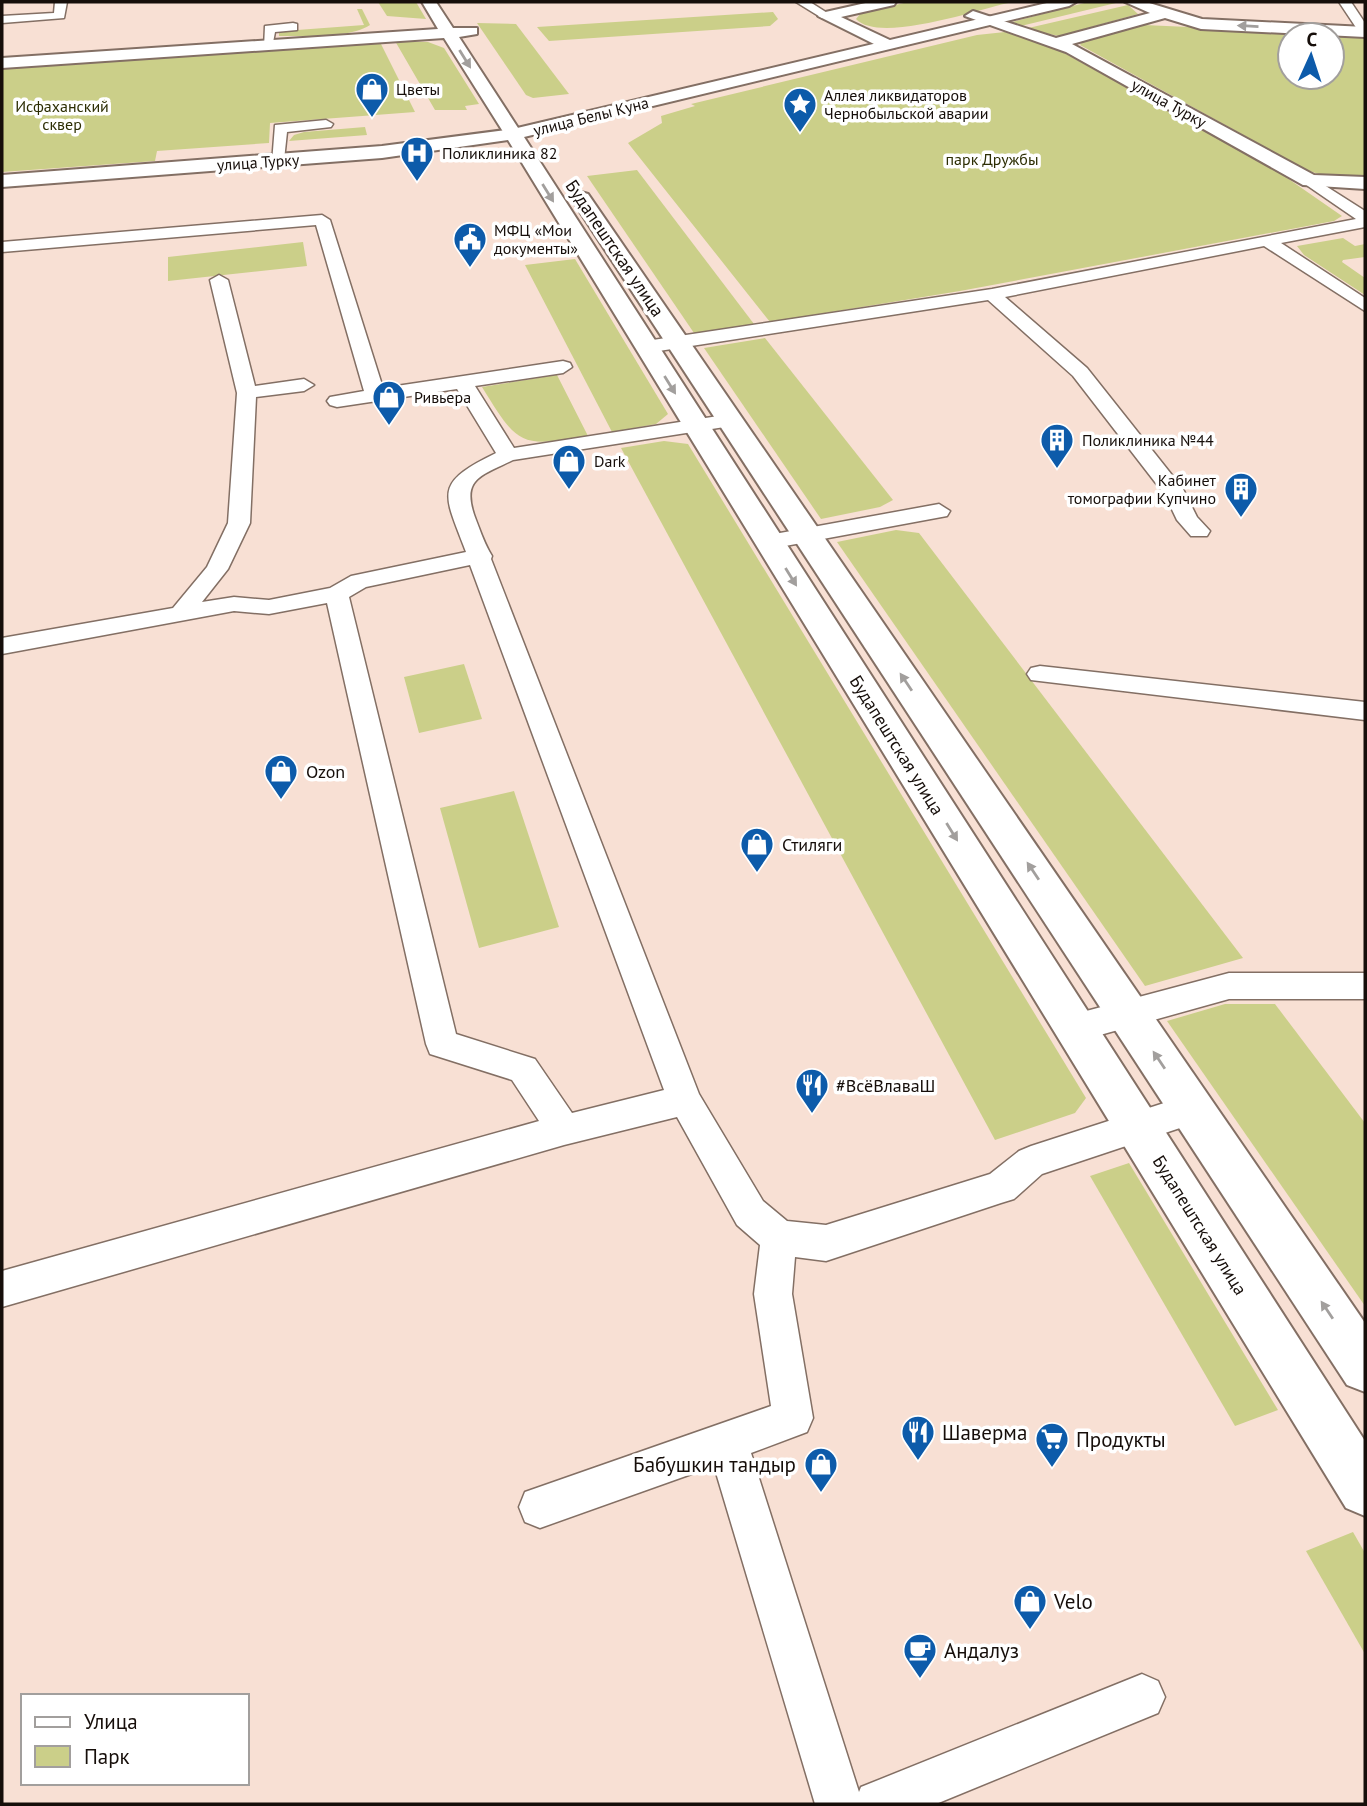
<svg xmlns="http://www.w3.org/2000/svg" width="1367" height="1806" font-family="'PT Sans',sans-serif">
	<rect width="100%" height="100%" fill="#f8e0d4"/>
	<!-- green -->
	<g fill="#cbcf89" fill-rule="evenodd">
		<path d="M 378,2 L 416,2 L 426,19 L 387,16 Z"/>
		<path d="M 908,2 L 1012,2 C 980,9 879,44 856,19 L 861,13 Z"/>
		<path d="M 1088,2 L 1120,2 L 1025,25 L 1016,27 L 1012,22 Z"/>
		<path d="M 1128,5 L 1138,14 L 1059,36 L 1024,29 Z"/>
		<path d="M 357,9 L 362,9 L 370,25 C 351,38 303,36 279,36 L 279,33 L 284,31 L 364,25 Z"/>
		<path d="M 773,12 L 778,19 L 770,26 L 549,41 L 537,27 Z"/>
		<path d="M 477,23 L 516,24 L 569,94 L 533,98 L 526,95 Z"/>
		<path d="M 1144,25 L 1365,35 L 1365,178 L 1324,176 L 1307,170 L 1080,45 L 1083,41 ZM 1290,35 L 1332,35 L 1332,77 L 1290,77 Z"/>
		<path d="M 1005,32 L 1057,49 L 1277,171 L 1342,216 L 1334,221 L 960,291 L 770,322 L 628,143 L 662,123 L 661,116 L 695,106 L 691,104 L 977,35 Z"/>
		<path d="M 395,41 L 428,42 L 444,48 L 479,104 L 465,106 L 467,110 L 435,110 Z"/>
		<path d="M 380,42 L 415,112 L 270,123 L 269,143 L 157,151 L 155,161 L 2,172 L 2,66 Z"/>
		<path d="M 365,127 L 367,135 L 289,141 L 294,135 L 304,132 Z"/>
		<path d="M 637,170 L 754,324 L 694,333 L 587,176 Z"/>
		<path d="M 1343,238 L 1355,246 L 1365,244 L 1365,257 L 1343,260 L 1342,262 L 1365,278 L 1365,295 L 1304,255 L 1297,246 Z"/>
		<path d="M 303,242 L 307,266 L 168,281 L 168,257 Z"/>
		<path d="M 575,259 L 668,414 L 656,424 L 612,432 L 525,265 Z"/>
		<path d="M 765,338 L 893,500 L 880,507 L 821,519 L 704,348 Z"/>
		<path d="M 557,375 L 588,436 C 519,448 518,445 482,387 Z"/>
		<path d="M 664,441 L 688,444 L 1086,1098 L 1075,1113 L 995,1140 L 621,448 Z"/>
		<path d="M 896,530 L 919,533 L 1243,958 L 1145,986 L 837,542 Z"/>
		<path d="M 464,664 L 482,719 L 419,733 L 404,677 Z"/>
		<path d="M 514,791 L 559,927 L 479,948 L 440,808 Z"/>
		<path d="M 1225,1004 L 1275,1004 L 1365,1123 L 1365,1306 L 1167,1021 Z"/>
		<path d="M 1129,1163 L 1278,1410 L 1235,1426 L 1090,1176 Z"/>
		<path d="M 1353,1532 L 1365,1553 L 1365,1654 L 1306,1551 Z"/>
	</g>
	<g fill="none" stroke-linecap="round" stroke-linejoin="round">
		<defs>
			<g id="service">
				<path d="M 55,2 L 67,2 L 64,18 L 2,23 L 2,16 L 54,13 Z"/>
				<path d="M 796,2 L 810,2 L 832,16 L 822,18 Z"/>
				<path d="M 1339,2 L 1351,2 L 1365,23 L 1365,36 L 1361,35 Z"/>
				<path d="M 293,23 L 297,24 L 297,30 L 275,32 L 272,48 L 264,48 L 265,26 Z"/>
				<path d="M 326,120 L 333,124 L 331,127 L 287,132 L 284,160 L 282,163 L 272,163 L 275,125 Z"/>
				<path d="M 1310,176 L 1365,211 L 1365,227 L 1281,243 L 1365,298 L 1365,311 L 1264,246 L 1005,297 L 1087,368 L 1183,489 L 1197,517 L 1210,531 L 1207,536 L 1191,536 L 1177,520 L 1165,495 L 1073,376 L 988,300 L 646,353 L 637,347 L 646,341 L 992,289 L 1356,219 L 1305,184 L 1302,181 Z"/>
				<path d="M 322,215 L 330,220 L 383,388 L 563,361 L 570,363 L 572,367 L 563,373 L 475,386 L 514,448 L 731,414 L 741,420 L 731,426 L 513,460 C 480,476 460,479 476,520 C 481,533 485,545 492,556 L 491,559 L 699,1094 L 763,1201 L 787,1221 L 826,1225 L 990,1174 L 1019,1151 L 1031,1146 L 1192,1094 L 1204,1098 L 1209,1109 L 1204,1120 L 1042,1174 L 1014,1199 L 1001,1203 L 826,1261 L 795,1257 L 792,1294 L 813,1418 L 807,1432 L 751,1453 L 859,1792 L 861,1787 L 1142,1674 L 1158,1681 L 1165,1697 L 1158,1713 L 936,1804 L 815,1804 L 714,1466 L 540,1528 L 525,1522 L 519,1507 L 525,1492 L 771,1406 L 754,1294 L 760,1245 L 737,1225 L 677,1117 L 564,1145 L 2,1307 L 2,1271 L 539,1121 L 512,1080 L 430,1054 L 426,1044 L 327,603 L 269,614 L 234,611 L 2,654 L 2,638 L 173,608 L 207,567 L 228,523 L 237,393 L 210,280 L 219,275 L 228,280 L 255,386 L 304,379 L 314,385 L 304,391 L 256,397 L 250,523 L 228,569 L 202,602 L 234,597 L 269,600 L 330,588 L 351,576 L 466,552 C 444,493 432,484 496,453 L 457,389 L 337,407 L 330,405 L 327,401 L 330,397 L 364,391 L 316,225 L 2,252 L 2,242 ZM 470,565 L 664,1090 L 572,1113 L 535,1059 L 456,1034 L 349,597 L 366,587 Z"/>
				<path d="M 939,504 L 950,511 L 947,516 L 769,549 L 758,542 L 769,535 Z"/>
				<path d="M 1040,666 L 1365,702 L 1365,720 L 1031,680 L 1027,674 L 1031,668 Z"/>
				<path d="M 1229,973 L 1365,973 L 1365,999 L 1229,999 L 1075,1042 L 1064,1038 L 1059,1028 L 1064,1018 L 1075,1014 Z"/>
			</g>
			<g id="minor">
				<path d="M 422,2 L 436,2 L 453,28 L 477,28 L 477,34 L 459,37 L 522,134 L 519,138 L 507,138 L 444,38 L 2,68 L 2,58 L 438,29 Z"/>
				<path d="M 870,2 L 896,2 L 894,5 L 841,17 L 894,42 L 894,48 L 882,48 L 818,16 L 821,13 Z"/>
				<path d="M 1125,2 L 1146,2 L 1202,19 L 1365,27 L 1365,37 L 1201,29 L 1165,18 L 1072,44 L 1314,175 L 1365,177 L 1365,189 L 1303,185 L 1066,52 L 965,16 L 973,11 L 1056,38 L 1150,13 Z"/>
			</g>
			<g id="tertiary">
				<path d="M 1051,2 L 1076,2 L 1069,6 L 524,137 L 1365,1441 L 1365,1516 L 1346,1508 L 508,140 L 382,158 L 2,187 L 2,175 L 382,146 L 513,129 Z"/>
				<path d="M 581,192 L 588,194 L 1365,1323 L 1365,1392 L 1347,1385 L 571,198 Z"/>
			</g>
		</defs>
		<!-- service casing -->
		<use href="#service" stroke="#836f64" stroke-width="3"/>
		<!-- minor casing -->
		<use href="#minor" stroke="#836f64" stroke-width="4"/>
		<!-- tertiary casing -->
		<use href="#tertiary" stroke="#836f64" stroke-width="4"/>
		<!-- service -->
		<use href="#service" fill="#fff" fill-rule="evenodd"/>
		<!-- minor -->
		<use href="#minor" fill="#fff" fill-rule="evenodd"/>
		<!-- tertiary -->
		<use href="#tertiary" fill="#fff" fill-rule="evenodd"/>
	</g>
	<!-- one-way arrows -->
	<defs><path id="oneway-solid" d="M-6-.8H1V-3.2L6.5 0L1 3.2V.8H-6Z" transform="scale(1.75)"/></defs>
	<g fill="#a29f9d">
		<use href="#oneway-solid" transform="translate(1248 26) rotate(-177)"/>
		<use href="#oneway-solid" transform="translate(465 59) rotate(58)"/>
		<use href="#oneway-solid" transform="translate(548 193) rotate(58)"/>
		<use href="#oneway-solid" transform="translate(670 385) rotate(58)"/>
		<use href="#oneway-solid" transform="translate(791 577) rotate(58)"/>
		<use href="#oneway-solid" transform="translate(906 682) rotate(-124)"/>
		<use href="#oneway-solid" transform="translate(952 832) rotate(58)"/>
		<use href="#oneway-solid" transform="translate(1033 871) rotate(-124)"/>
		<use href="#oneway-solid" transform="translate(1159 1060) rotate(-124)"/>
		<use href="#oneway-solid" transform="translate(1327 1310) rotate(-124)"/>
	</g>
	<!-- icons -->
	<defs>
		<symbol id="shop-pin" viewBox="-11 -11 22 30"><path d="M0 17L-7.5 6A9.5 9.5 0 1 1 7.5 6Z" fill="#0d5baa" stroke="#fff"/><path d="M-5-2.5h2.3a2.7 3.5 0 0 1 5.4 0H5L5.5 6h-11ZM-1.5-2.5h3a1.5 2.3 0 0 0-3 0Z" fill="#fff"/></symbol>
		<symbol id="sight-pin" viewBox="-11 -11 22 30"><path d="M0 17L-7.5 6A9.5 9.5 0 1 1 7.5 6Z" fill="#0d5baa" stroke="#fff"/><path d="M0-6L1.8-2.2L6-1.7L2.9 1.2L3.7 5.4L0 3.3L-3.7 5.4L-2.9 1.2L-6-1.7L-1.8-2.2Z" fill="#fff"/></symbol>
		<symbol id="hospital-pin" viewBox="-11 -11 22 30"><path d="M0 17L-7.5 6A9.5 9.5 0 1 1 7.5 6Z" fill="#0d5baa" stroke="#fff"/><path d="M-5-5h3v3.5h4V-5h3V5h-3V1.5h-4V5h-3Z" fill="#fff"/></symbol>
		<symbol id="civic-pin" viewBox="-11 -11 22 30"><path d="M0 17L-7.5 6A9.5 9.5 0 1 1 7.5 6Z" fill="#0d5baa" stroke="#fff"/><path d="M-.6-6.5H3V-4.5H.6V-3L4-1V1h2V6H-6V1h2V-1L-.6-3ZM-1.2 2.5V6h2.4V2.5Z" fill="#fff"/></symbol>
		<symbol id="building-pin" viewBox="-11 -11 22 30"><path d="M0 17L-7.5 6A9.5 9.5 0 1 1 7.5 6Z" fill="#0d5baa" stroke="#fff"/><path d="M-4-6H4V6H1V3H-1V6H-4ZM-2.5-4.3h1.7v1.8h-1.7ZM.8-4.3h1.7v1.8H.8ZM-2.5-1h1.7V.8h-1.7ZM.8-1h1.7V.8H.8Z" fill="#fff"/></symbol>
		<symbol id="restaurant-pin" viewBox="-11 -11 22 30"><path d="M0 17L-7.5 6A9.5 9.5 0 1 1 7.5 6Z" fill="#0d5baa" stroke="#fff"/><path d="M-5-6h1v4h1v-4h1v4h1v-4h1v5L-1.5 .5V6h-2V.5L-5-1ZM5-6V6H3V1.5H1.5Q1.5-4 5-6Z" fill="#fff"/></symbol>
		<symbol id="supermarket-pin" viewBox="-11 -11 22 30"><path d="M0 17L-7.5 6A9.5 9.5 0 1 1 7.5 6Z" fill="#0d5baa" stroke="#fff"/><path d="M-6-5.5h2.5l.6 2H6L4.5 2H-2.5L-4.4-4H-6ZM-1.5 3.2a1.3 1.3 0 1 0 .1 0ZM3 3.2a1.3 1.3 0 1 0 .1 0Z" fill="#fff"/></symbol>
		<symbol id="cafe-pin" viewBox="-11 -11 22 30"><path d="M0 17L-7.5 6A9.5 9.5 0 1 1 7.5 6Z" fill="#0d5baa" stroke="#fff"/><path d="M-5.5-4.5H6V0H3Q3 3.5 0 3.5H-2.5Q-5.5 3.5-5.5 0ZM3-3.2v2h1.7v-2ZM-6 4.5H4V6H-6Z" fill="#fff"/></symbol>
	</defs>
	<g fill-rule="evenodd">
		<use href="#shop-pin" x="353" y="70" width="38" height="52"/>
		<use href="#sight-pin" x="781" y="85" width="38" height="52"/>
		<use href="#hospital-pin" x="398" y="134" width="38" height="52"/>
		<use href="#civic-pin" x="451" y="220" width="38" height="52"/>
		<use href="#shop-pin" x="370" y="378" width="38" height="52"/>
		<use href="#building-pin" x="1038" y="421" width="38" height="52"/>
		<use href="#shop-pin" x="550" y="442" width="38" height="52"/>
		<use href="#building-pin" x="1222" y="470" width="38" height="52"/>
		<use href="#shop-pin" x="262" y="752" width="38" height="52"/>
		<use href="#shop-pin" x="738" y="825" width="38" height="52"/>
		<use href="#restaurant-pin" x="793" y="1066" width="38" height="52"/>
		<use href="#restaurant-pin" x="899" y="1413" width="38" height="52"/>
		<use href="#supermarket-pin" x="1033" y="1420" width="38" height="52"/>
		<use href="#shop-pin" x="802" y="1445" width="38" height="52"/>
		<use href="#shop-pin" x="1011" y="1582" width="38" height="52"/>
		<use href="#cafe-pin" x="901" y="1631" width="38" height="52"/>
	</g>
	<g text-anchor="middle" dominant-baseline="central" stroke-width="7" stroke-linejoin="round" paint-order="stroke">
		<!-- far-poi labels -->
		<g font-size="16" fill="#160e0a" stroke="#fff" text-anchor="start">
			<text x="396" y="89">Цветы</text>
			<text x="824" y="95">Аллея ликвидаторов<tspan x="824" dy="18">Чернобыльской аварии</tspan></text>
			<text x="442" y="153">Поликлиника 82</text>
			<text x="494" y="230">МФЦ «Мои<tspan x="494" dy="18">документы»</tspan></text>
			<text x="414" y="397">Ривьера</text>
			<text x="1082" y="440">Поликлиника №44</text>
			<text x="594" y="461">Dark</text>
			<text x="1216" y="480" text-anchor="end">Кабинет<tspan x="1216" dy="18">томографии Купчино</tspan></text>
		</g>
		<!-- far-street labels -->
		<g font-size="16" fill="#160e0a" stroke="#fff">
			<text transform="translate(1169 103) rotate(29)">улица Турку</text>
			<text transform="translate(591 116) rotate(-14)">улица Белы Куна</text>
			<text transform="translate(258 162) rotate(-4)">улица Турку</text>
		</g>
		<!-- far-park labels -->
		<g font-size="16" fill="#2d2e04" stroke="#fff">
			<text x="62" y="106">Исфаханский<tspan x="62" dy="18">сквер</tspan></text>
			<text x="992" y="159">парк Дружбы</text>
		</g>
		<!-- street labels -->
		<g font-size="18" fill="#160e0a" stroke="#fff">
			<text transform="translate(615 248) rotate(56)">Будапештская улица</text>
			<text transform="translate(897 745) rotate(58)">Будапештская улица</text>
			<text transform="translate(1200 1225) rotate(58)">Будапештская улица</text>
		</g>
		<!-- poi labels -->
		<g font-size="18" fill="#160e0a" stroke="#fff" text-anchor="start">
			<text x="306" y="771">Ozon</text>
			<text x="782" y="844">Стиляги</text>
			<text x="836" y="1085">#ВсёВлаваШ</text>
		</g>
		<!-- near-poi labels -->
		<g font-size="21" fill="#160e0a" stroke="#fff" text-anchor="start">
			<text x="942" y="1432">Шаверма</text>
			<text x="1076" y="1439">Продукты</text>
			<text x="796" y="1464" text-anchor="end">Бабушкин тандыр</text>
			<text x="1054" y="1601">Velo</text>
			<text x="944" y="1650">Андалуз</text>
		</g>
	</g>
	<!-- border -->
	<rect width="1367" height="1806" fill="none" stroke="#160e0a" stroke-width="7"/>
	<!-- legend -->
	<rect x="21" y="1694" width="228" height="91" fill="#ffffff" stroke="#a29f9d" stroke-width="2"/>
	<rect x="35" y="1717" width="35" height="10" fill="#ffffff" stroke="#a29f9d" stroke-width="2"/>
	<text x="84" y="1729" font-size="21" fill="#160e0a">Улица</text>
	<rect x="35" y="1746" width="35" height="21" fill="#cbcf89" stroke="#a29f9d" stroke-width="2"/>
	<text x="84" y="1764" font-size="21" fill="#160e0a">Парк</text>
	<!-- north arrow -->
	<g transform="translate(1311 56) rotate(3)"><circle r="33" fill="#ffffff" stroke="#a29f9d" stroke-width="2"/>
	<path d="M0-5L12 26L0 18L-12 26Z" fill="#0d5baa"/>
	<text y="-10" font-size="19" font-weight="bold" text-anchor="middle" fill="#160e0a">С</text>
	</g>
</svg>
